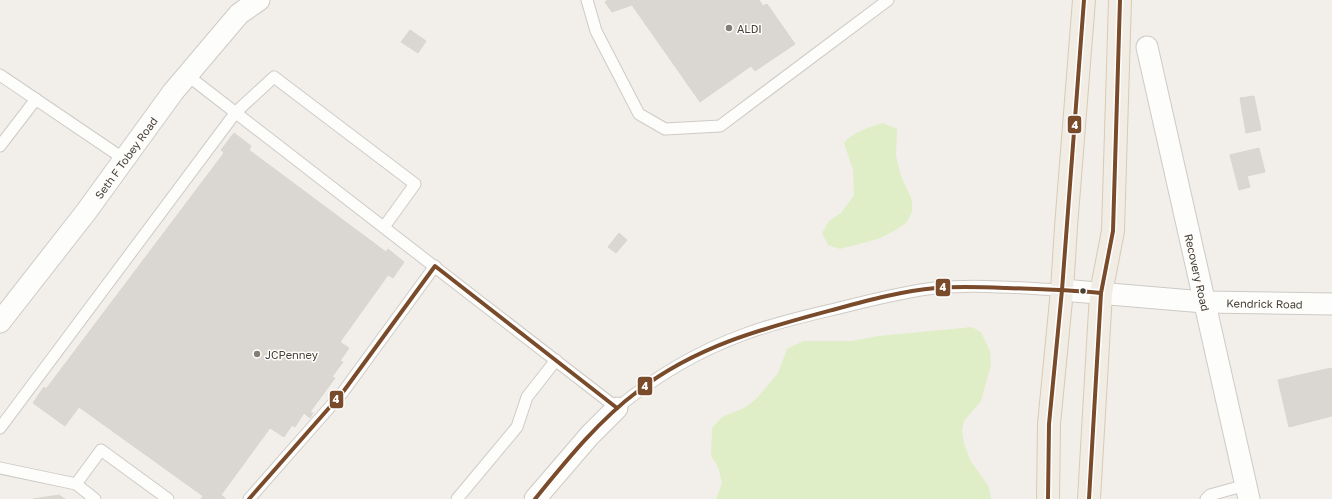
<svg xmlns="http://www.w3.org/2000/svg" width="1332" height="499" font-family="'Golos Text',sans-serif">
	<rect width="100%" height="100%" fill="#f2efea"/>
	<!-- green -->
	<g fill="#e0eec7">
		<path d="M 883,123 L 897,129 L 896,156 L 901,176 L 912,200 L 912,212 L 907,222 L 896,230 L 878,239 L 840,249 L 828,245 L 822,233 L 829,221 L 841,213 L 854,195 L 853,170 L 844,143 C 851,133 872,126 883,123 Z"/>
		<path d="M 972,327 L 981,332 L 990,351 L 991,365 L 981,401 L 964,421 L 962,431 L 964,443 L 970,460 L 989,487 L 991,499 L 716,499 L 722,483 L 718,467 L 711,456 L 712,428 L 722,417 L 744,408 L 756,399 L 778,373 L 787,349 L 803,341 L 852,341 L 878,336 Z"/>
	</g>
	<!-- building -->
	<g fill="#dad6d1" stroke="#dad6cf">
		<path d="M 608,0 L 759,0 L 763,6 L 767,4 L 795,44 L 755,71 L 751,66 L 700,102 L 632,5 L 612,12 L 605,2 Z"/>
		<path d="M 410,30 L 426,41 L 418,53 L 401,42 Z"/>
		<path d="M 1254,96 L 1261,130 L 1246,133 L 1240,98 Z"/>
		<path d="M 234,133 L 251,146 L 249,150 L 386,252 L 388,249 L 404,262 L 393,278 L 388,275 L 340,342 L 349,348 L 340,361 L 343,362 L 332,377 L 335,378 L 310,412 L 313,413 L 310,418 L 304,413 L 295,427 L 292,425 L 284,437 L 270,428 L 221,495 L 225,498 L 225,499 L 201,499 L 203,496 L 79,407 L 65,426 L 33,403 L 44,387 L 46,389 L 224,153 L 221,150 Z"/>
		<path d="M 1259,148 L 1265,172 L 1247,176 L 1250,187 L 1239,190 L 1230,155 Z"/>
		<path d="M 619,233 L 627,240 L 616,253 L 608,247 Z"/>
		<path d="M 1331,368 L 1332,373 L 1332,416 L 1289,427 L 1278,380 Z"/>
		<path d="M 59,495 L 65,499 L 33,499 Z"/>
	</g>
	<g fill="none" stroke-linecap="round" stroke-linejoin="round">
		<defs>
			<g id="service">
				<path d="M 587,0 L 596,31 L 639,114 L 665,129 L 720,126 L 888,0"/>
				<path d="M 0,75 L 124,159"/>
				<path d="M 187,75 L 617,408 C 656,376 698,351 745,334 C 774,323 805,316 835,309 C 868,301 901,292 935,288 C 977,284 1020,288 1062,290"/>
				<path d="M 0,146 L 36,99"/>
				<path d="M 0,428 L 236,112 L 274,77 L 415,184 L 384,227"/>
				<path d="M 0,468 L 76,484 L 95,499"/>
				<path d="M 76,484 L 101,450 L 168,499"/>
				<path d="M 249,499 L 343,392 L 435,266"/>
				<path d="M 457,499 L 517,427 L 527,397 L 556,360"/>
				<path d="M 1206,499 L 1210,495 L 1246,485"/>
			</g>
			<g id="minor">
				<path id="s1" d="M 1147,47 L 1249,499"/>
				<path id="s2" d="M 1062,290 L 1204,302 L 1332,304"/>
				<path id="s3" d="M 0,322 L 86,212 L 173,92 L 239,14 L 259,0"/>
				<path d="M 535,499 L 590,435 L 617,408"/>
			</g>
			<g id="primary">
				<path d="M 1048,499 L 1049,424 L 1062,290 L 1066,227 L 1084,0"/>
				<path d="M 1089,499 L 1101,293 L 1113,231 L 1120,0"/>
			</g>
		</defs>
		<!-- service casing -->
		<use href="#service" stroke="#cecbc6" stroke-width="13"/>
		<!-- minor casing -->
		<use href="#minor" stroke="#cecbc6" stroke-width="23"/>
		<!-- primary casing -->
		<use href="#primary" stroke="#d6cbb5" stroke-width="24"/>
		<!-- service -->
		<use href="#service" stroke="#fdfdfc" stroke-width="11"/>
		<!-- minor -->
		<use href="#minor" stroke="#fdfdfc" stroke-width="21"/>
		<!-- primary -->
		<use href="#primary" stroke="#f1ece4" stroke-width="22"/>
		<defs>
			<g id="bus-1">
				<path d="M 249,499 L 343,392 L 435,266 L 617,408"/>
				<path d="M 535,499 C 566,461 598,421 638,391 C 698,345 765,328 836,309 C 869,300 902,291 936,288 C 959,286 982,287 1006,288 C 1038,289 1069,290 1101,293"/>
				<path d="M 1048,499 L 1049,424 L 1062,290 L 1084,0"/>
				<path d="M 1089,499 L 1101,293 L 1113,231 L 1120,0"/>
			</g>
		</defs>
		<!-- bus-1 casing -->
		<use href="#bus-1" stroke="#fff" stroke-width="7"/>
		<!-- bus-1 -->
		<use href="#bus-1" stroke="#7a4b2a" stroke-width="4"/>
	</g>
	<!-- markers -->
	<g fill="#847d74" stroke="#fff" stroke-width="1.5">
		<circle cx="729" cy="28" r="4"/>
		<circle cx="257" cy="354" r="4"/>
	</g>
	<circle fill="#484035" stroke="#fff" stroke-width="1.5" cx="1083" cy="291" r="3.5"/>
	<g text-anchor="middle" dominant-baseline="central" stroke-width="3" stroke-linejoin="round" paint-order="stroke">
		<!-- poi labels -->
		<g font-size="11" fill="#484035" stroke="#fff" text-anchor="start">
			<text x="737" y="28">ALDI</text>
			<text x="265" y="354">JCPenney</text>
		</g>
		<!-- street labels -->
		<g font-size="11" fill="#484035" stroke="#fff">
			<text stroke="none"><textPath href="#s3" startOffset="207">Seth F Tobey Road</textPath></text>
			<text stroke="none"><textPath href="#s1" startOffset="231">Recovery Road</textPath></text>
			<text stroke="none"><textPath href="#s2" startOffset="203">Kendrick Road</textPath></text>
		</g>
	</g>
	<g stroke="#fff" stroke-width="1.5">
		<rect x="1067" y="115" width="15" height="19" rx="4" fill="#7a4b2a"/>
		<rect x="935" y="278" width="16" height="19" rx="4" fill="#7a4b2a"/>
		<rect x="637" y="376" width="16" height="20" rx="4" fill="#7a4b2a"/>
		<rect x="329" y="390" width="15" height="19" rx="4" fill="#7a4b2a"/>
	</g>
	<g font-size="11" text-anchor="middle" font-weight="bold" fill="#fff">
		<text x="1075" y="129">4</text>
		<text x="943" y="291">4</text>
		<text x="645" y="390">4</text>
		<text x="336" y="403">4</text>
	</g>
</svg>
